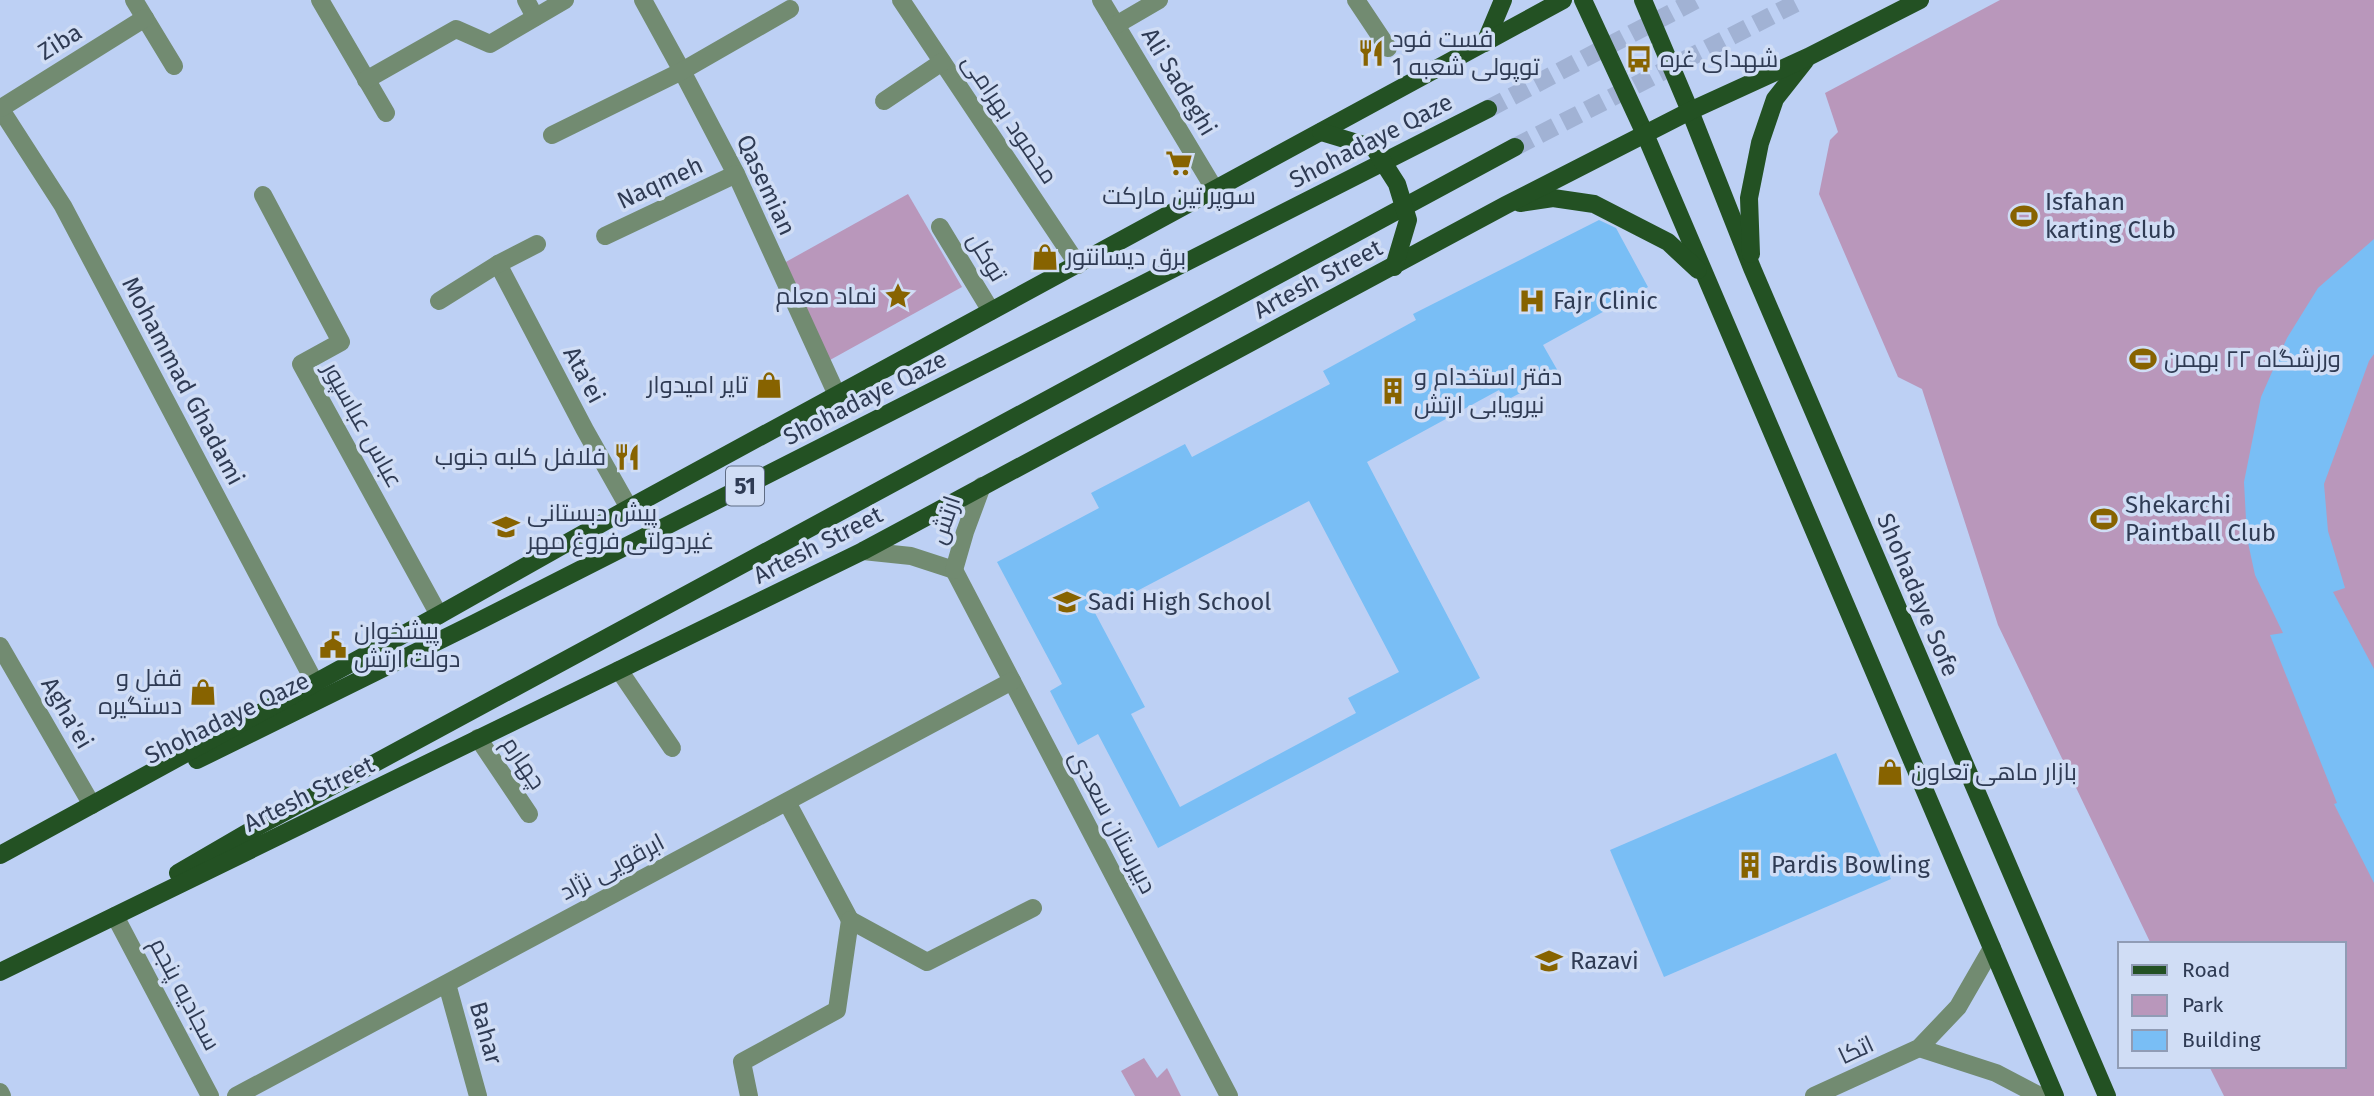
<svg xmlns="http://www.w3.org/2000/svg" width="2374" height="1096" font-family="'Fira Sans',Cairo,sans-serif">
	<rect width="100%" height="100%" fill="#bdd0f4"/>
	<!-- green -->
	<g fill="#b997bb">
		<path d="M 2000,0 L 2374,0 L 2374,1096 L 2224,1096 L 2209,1066 L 2344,1066 L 2344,944 L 2151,944 L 1998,625 L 1922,389 L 1898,377 L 1819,194 L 1830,140 L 1838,132 L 1825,93 Z"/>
		<path d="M 908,194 L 962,287 L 830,360 L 784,263 Z"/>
		<path d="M 1144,1058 L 1157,1078 L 1167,1068 L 1181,1096 L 1135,1096 L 1121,1071 Z"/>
	</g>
	<!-- building -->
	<g fill="#79bef5" fill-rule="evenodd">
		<path d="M 1599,220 L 1616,228 L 1648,287 L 1543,345 L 1559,373 L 1505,401 L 1499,390 L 1367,462 L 1480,678 L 1158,848 L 1098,734 L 1078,745 L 1050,691 L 1062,684 L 997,562 L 1099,508 L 1091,493 L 1185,444 L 1192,457 L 1330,384 L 1323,371 L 1416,320 L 1413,314 ZM 1309,501 L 1399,672 L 1348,698 L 1356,713 L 1180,807 L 1131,714 L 1145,707 L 1095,613 Z"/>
		<path d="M 2374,239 L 2374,354 L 2369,361 L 2324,484 L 2328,531 L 2345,588 L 2333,592 L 2374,669 L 2374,883 L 2334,804 L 2337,803 L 2270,635 L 2283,633 L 2255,575 L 2247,538 L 2244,482 L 2261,397 L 2287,338 L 2318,288 Z"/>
		<path d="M 1836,753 L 1891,879 L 1664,977 L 1610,850 Z"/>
	</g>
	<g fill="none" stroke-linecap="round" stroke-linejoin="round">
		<!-- major-tunnel -->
		<g stroke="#a1b2d4" stroke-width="18" stroke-dasharray="18 9" stroke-linecap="butt">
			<path d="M 1488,109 L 1696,0"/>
			<path d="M 1515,147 L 1802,0"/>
		</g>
		<!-- minor -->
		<g stroke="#728b71" stroke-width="18">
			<path d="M 134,0 L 174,66"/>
			<path d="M 320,0 L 386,113"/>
			<path d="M 526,0 L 535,17"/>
			<path d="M 643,0 L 682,71 L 736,174 L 837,395"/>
			<path d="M 901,0 L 1078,265"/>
			<path d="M 1101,0 L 1215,190"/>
			<path d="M 1356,0 L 1388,48"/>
			<path d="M 1116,25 L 1159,0"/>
			<path d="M 366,80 L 456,29 L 490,44 L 565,0"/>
			<path d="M 884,101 L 942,62"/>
			<path d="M 0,108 L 63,206 L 315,683"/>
			<path d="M 1,108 L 145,18"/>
			<path d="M 552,135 L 682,71 L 790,9"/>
			<path d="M 263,195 L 341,342 L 301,364 L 439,615"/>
			<path d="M 940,227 L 991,311"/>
			<path d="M 605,236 L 736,174"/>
			<path d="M 498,264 L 585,430 L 629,508"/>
			<path d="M 439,301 L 498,264 L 537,244"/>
			<path d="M 863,551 L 911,556 L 954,570"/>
			<path d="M 954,570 L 1229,1096"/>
			<path d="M 954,570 L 965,532 L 982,486"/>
			<path d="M 0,646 L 92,805"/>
			<path d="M 619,670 L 672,748"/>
			<path d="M 478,738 L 529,814"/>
			<path d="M 787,802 L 850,920"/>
			<path d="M 115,916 L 210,1096"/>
			<path d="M 447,984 L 478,1096"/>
			<path d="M 1919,1048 L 1996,1073 L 2040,1096"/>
			<path d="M 0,1092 L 2,1096"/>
			<path d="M 236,1096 L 1012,681"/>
			<path d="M 749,1096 L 742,1062 L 837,1010 L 850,920 L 927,962 L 1033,908"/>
			<path d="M 1814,1096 L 1919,1048 L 1958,1007 L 1992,948"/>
		</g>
		<!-- major -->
		<g stroke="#235123" stroke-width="18">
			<path d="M 1583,0 L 1645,134 L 2055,1096"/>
			<path d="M 1643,0 L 1690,111 L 1752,268 L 2107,1096"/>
			<path d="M 1485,43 L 1503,0"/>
			<path d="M 1520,203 L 1553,198 L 1594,204 L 1668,242 L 1698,270"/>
			<path d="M 1751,254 L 1749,198 L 1760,143 L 1775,99 L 1805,61"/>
			<path d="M 197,760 L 475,623 L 1488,109"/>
			<path d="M 0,855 L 439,615 L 629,508 L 1563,0"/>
			<path d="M 178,873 L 264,823 L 1515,147"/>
			<path d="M 0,972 L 863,551 L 1506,205 L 1690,111 L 1808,57 L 1920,0"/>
		</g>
		<!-- major-bridge -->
		<path stroke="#235123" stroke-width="18" d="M 1321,132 L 1374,148 L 1397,184 L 1408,220 L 1394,267"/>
	</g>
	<!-- icons -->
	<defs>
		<symbol id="restaurant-bare" viewBox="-9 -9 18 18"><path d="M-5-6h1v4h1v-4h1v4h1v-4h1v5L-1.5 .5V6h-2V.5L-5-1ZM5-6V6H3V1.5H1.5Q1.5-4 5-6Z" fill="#876300" stroke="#d0ddf5" stroke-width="2.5" paint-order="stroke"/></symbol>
		<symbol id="bus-bare" viewBox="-9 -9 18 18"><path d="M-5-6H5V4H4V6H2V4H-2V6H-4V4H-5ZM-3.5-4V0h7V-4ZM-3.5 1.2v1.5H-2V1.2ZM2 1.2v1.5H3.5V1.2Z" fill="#876300" stroke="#d0ddf5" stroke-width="2.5" paint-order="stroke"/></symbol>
		<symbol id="supermarket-bare" viewBox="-9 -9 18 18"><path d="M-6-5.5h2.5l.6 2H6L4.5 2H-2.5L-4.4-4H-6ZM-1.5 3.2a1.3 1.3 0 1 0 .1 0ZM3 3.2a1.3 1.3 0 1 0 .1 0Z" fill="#876300" stroke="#d0ddf5" stroke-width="2.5" paint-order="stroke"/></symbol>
		<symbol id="stadium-bare" viewBox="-9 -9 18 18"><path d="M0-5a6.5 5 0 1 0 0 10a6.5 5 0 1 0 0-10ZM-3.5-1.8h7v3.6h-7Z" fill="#876300" stroke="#d0ddf5" stroke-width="2.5" paint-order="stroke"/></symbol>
		<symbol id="shop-bare" viewBox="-9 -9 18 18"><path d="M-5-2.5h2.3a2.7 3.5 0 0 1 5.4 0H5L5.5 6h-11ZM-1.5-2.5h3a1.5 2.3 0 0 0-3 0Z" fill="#876300" stroke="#d0ddf5" stroke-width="2.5" paint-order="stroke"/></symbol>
		<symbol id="sight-bare" viewBox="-9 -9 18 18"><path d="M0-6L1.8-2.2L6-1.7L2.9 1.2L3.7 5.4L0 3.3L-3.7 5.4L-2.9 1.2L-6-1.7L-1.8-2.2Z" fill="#876300" stroke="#d0ddf5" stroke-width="2.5" paint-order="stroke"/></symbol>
		<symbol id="hospital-bare" viewBox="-9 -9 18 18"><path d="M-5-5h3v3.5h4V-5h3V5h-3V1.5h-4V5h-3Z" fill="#876300" stroke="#d0ddf5" stroke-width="2.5" paint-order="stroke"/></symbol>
		<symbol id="building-bare" viewBox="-9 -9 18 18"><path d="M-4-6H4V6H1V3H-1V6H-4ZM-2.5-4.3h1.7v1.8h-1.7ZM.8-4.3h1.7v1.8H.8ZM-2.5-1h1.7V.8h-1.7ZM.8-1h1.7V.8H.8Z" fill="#876300" stroke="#d0ddf5" stroke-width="2.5" paint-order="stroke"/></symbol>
		<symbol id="school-bare" viewBox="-9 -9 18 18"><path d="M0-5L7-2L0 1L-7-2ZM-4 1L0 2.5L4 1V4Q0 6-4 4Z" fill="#876300" stroke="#d0ddf5" stroke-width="2.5" paint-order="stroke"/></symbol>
		<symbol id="civic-bare" viewBox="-9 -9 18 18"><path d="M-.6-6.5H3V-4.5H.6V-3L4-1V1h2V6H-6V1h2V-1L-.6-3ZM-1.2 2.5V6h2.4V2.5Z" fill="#876300" stroke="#d0ddf5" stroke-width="2.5" paint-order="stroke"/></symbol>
	</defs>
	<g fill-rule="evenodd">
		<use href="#restaurant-bare" x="1352" y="34" width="38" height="38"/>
		<use href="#bus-bare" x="1620" y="40" width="38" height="38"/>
		<use href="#supermarket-bare" x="1160" y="144" width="38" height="38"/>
		<use href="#stadium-bare" x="2005" y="197" width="38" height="38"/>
		<use href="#shop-bare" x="1026" y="238" width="38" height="38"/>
		<use href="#sight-bare" x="879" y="277" width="38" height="38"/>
		<use href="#hospital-bare" x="1513" y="282" width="38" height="38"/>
		<use href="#stadium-bare" x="2124" y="340" width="38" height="38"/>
		<use href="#shop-bare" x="750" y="366" width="38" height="38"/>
		<use href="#building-bare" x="1374" y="372" width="38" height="38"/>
		<use href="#restaurant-bare" x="608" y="438" width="38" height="38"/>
		<use href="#stadium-bare" x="2085" y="500" width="38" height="38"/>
		<use href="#school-bare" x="487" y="508" width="38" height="38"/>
		<use href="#school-bare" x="1048" y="583" width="38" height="38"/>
		<use href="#civic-bare" x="314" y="626" width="38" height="38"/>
		<use href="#shop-bare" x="184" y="673" width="38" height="38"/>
		<use href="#shop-bare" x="1871" y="753" width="38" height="38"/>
		<use href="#building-bare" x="1731" y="846" width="38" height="38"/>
		<use href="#school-bare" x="1530" y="942" width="38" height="38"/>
	</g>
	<g text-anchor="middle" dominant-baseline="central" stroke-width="7" stroke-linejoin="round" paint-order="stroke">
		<!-- shield labels -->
		<rect fill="#d0ddf5" stroke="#5f6c84" stroke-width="2" x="726" y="466.5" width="38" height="39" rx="5"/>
		<g font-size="23" font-weight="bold" fill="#2f3b54">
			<text x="745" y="486">51</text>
		</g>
		<!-- poi labels -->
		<g font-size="24" fill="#2f3b54" stroke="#d0ddf5" text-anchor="start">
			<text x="1392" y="39">فست فود<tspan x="1392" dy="28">توپولی شعبه 1</tspan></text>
			<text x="1660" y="59">شهدای غره</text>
			<text x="1179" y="196" text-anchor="middle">سوپر تین مارکت</text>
			<text x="2045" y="202">Isfahan<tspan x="2045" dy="28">karting Club</tspan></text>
			<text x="1066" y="257">برق دیسانتور</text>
			<text x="877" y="296" text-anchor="end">نماد معلم</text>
			<text x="1553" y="301">Fajr Clinic</text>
			<text x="2164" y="359">ورزشگاه ۲۲ بهمن</text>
			<text x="1414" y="377">دفتر استخدام و<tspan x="1414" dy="28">نیرویابی ارتش</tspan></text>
			<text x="748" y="385" text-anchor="end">تایر امیدوار</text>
			<text x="606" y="457" text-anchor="end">فلافل کلبه جنوب</text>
			<text x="2125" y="505">Shekarchi<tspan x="2125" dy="28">Paintball Club</tspan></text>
			<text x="527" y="513">پیش دبستانی<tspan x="527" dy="28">غیردولتی فروغ مهر</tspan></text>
			<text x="1088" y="602">Sadi High School</text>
			<text x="354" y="631">پیشخوان<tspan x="354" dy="28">دولت ارتش</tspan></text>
			<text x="182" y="678" text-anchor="end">قفل و<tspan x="182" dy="28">دستگیره</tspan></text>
			<text x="1911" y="772">بازار ماهی تعاون</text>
			<text x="1771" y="865">Pardis Bowling</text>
			<text x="1570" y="961">Razavi</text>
		</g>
		<!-- street labels -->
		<g font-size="24" fill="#2f3b54" stroke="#d0ddf5">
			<text transform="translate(60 42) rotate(-32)">Ziba</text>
			<text transform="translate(1179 82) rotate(59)">Ali Sadeghi</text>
			<text transform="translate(1010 119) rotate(56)">محمود بهرامی</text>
			<text transform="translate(1371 141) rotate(-27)">Shohadaye Qaze</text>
			<text transform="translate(660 183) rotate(-25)">Naqmeh</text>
			<text transform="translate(766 185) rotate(65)">Qasemian</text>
			<text transform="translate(987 257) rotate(59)">توکل</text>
			<text transform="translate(1318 279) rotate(-28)">Artesh Street</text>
			<text transform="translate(584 375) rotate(62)">Ata'ei</text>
			<text transform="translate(183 381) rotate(62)">Mohammad Ghadami</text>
			<text transform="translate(865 398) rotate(-27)">Shohadaye Qaze</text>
			<text transform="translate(363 425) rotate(61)">عباس عباسپور</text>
			<text transform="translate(945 520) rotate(-71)">ارتش</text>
			<text transform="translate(818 545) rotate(-27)">Artesh Street</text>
			<text transform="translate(1918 595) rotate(67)">Shohadaye Sofe</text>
			<text transform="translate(67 713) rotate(60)">Agha'ei</text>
			<text transform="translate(227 718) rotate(-26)">Shohadaye Qaze</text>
			<text transform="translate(524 763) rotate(56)">چهارم</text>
			<text transform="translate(309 794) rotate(-26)">Artesh Street</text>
			<text transform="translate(1113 822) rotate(62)">دبیرستان سعدی</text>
			<text transform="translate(612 867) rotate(-28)">ابرقویی نژاد</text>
			<text transform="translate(185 994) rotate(62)">سجادیه پنجم</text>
			<text transform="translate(486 1033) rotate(74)">Bahar</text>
			<text transform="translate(1856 1050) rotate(-25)">اتکا</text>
		</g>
	</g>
	<!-- legend -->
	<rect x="2118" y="942" width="228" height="126" fill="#d0ddf5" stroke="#909cb5" stroke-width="2"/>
	<rect x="2132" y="965" width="35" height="10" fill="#235123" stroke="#909cb5" stroke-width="2"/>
	<text x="2182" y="977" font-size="21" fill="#2f3b54">Road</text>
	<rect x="2132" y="995" width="35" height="21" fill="#b997bb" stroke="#909cb5" stroke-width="2"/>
	<text x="2182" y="1012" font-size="21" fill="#2f3b54">Park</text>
	<rect x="2132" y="1030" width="35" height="21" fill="#79bef5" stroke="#909cb5" stroke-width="2"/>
	<text x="2182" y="1047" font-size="21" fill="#2f3b54">Building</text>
</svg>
